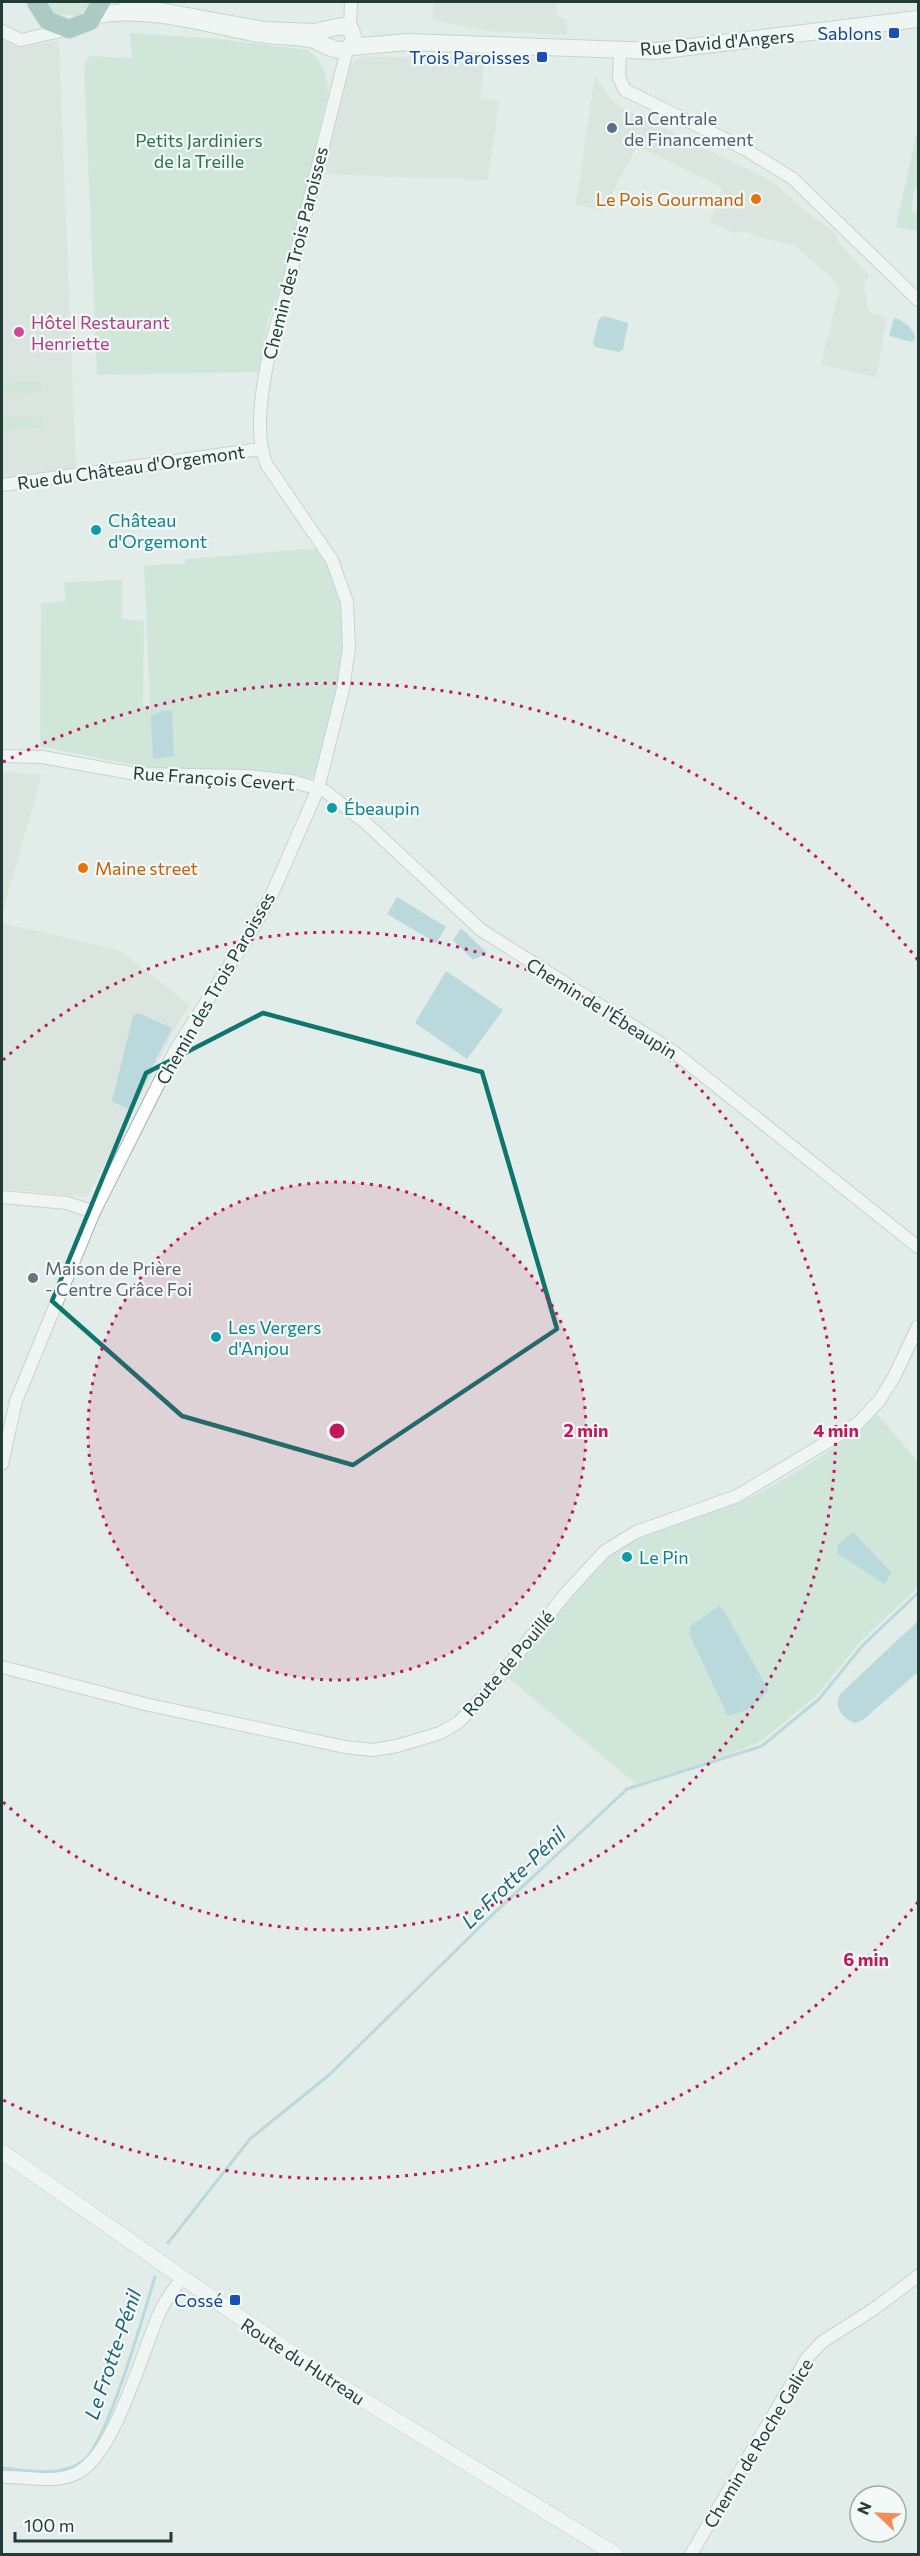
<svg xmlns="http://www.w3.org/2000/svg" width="920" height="2556" font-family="Commissioner,sans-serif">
	<rect width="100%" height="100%" fill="#e2ece8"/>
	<!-- built -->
	<g fill="#d0dcd7">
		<path d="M 434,2 L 556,2 L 557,16 L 567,20 L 567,35 L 487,31 L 432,20 Z"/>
		<path d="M 2,39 L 24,47 L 57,41 L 59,43 L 76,469 L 2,482 Z"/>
		<path d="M 362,56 L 484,60 L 481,99 L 499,101 L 488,180 L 321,174 L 351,64 Z"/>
		<path d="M 595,75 L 610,99 L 618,106 L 772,181 L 807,213 L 835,232 L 838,242 L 870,276 L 864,283 L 868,311 L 887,318 L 876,377 L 821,365 L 839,291 L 835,281 L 796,246 L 765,239 L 746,231 L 735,233 L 709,222 L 723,188 L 637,146 L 603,210 L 576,205 Z"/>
		<path d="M 2,772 L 42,774 L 2,915 Z"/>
		<path d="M 2,923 L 119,950 L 190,1005 L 180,1019 L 87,1197 L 2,1189 Z"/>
	</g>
	<!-- green -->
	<g fill="#bbddc7">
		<path d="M 47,2 L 90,2 L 79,16 L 55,14 Z"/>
		<path d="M 130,33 L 217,39 L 307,50 C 323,59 328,78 328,95 L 285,275 L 268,321 L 260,368 L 257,372 L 97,375 L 84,69 L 88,56 L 132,58 Z"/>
		<path d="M 918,126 L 918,184 L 913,195 L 912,211 L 918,215 L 918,231 L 896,227 Z"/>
		<path d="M 41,381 L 42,392 L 2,394 L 2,383 Z"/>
		<path d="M 43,416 L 44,428 L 2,430 L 2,418 Z"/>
		<path d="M 318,548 C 328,568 341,590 344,612 C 349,668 329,724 315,776 L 309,779 L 248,772 L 153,769 L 40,746 L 41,603 L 66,601 L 64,582 L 122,580 L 122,619 L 144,621 L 143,706 L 150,706 L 144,565 L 185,564 L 185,559 Z"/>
		<path d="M 877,1414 L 918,1462 L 918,1587 L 861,1641 L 816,1696 L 760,1742 L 712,1761 L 636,1784 L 506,1676 C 537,1638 581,1567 624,1544 C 658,1525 698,1518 735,1504 C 779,1486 841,1445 877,1414 Z"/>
	</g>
	<!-- water -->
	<g fill="#8ac0d1">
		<path d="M 604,316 L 628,323 L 623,349 L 619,352 L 595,347 L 593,343 L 599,319 Z"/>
		<path d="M 894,318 C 902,319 915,330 915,338 L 912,342 L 889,336 Z"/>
		<path d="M 162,711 L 172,711 L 174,756 L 153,759 L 151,716 Z"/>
		<path d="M 397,897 L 446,927 L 436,943 L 387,914 Z"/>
		<path d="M 461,929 L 462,929 L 487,953 L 473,960 L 453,940 Z"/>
		<path d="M 446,971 L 503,1010 L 467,1059 L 415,1023 Z"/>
		<path d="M 138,1013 L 172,1028 L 130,1110 L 112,1101 L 133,1016 Z"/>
		<path d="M 853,1532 L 892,1573 L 884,1584 L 837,1553 L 838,1545 Z"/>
		<path d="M 719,1606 L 723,1609 L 769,1691 L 747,1710 L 728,1716 L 689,1634 L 690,1626 Z"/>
		<path d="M 918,1621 L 918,1672 L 864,1719 L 856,1723 C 843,1720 833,1707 840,1694 Z"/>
	</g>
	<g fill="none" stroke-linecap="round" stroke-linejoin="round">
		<!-- stream -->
		<g stroke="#8ac0d1" stroke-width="3">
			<path d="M 168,2243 L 250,2139 L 329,2075 L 488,1919 L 627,1789 L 762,1746 L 819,1699 L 863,1645 L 918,1593"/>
			<path d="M 2,2468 C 27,2470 61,2478 83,2461 C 108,2442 144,2312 155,2277"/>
		</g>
		<defs>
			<g id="minor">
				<path d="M 350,29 L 351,2"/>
				<path d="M 2,31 L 21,40 L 69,29"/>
				<path d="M 620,50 L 619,78 L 625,90 L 743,148 L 792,178 L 918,300"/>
				<path d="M 2,485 L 260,449"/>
				<path d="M 2,756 L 42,757 L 136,774 L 246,776 L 292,781 L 325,791 L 367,824 L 481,930 L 674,1052 L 918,1247"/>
				<path d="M 2,1197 L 67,1203 L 94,1212"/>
				<path d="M 2,1464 L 16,1401 L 94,1212 L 175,1051 L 249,935 L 271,896 L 318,789 L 343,689 L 349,648 L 347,602 L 332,560 L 267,465 C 249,426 270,342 284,301 L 347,50"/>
				<path d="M 2,1667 L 145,1704 L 345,1747 L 373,1750 L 397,1746 L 440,1733 L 459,1722 L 488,1691 L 567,1592 L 605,1551 L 636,1532 L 737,1496 L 857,1424 L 879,1401 L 894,1377 L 918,1326"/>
				<path d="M 2,2477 C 26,2476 52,2484 75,2474 C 114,2458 142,2352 159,2314 C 164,2301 174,2290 181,2279"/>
				<path d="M 691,2554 L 807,2358 L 822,2342 L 874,2309 L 918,2276"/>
			</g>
			<path id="tertiary" d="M 2,2152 L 326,2377 L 615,2554"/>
			<g id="secondary">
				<path d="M 94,16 C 143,4 210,25 259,34 C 276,37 294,36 310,39 C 323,42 336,55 349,48 L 354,40 L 351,30 L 342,26 L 314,32 L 264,30 L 155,10 L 127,2"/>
				<path d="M 351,47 L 407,42 L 656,51 L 918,19"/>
			</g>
			<path id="primary" d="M 36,2 L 48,21 L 69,29 L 90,21 L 101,2"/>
		</defs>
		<!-- minor casing -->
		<use href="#minor" stroke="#a5b4b0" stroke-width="14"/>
		<!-- tertiary casing -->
		<use href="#tertiary" stroke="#a5b4b0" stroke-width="16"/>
		<!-- secondary casing -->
		<use href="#secondary" stroke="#a0b8b1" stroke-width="18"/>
		<!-- primary casing -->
		<use href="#primary" stroke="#c1c9c7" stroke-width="20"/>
		<!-- minor -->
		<use href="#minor" stroke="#fff" stroke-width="12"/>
		<!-- tertiary -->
		<use href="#tertiary" stroke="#fff" stroke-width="15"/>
		<!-- secondary -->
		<use href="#secondary" stroke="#fff" stroke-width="16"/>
		<!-- primary -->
		<use href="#primary" stroke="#67a197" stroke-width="18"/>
	</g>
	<!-- marked area -->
	<path d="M0 0H920V2556H0ZM 263,1013 L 482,1072 L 557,1329 L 353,1465 L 182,1416 L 52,1301 L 146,1073 Z" fill="#e2ece8" fill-opacity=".55" fill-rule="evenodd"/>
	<path fill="none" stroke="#0f766e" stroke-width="4.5" stroke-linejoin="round" d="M 263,1013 L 482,1072 L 557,1329 L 353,1465 L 182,1416 L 52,1301 L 146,1073 Z"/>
	<!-- distance rings -->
	<circle cx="337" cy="1431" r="249" fill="#c2185b" fill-opacity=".12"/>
	<g fill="none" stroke="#c2185b" stroke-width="3" stroke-dasharray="3 6">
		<circle cx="337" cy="1431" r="249"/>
		<path d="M3 1060A499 499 0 1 1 3 1802"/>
		<path d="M918 1902A748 748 0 0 1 3 2100M3 762A748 748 0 0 1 918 960"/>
	</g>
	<!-- markers -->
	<g fill="#1a4fb4" stroke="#f2f9f6" stroke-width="2">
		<rect x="888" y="27" width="12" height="12" rx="3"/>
		<rect x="536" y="51" width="12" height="12" rx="3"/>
		<rect x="229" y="2294" width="12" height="12" rx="3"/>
	</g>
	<circle fill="#5c6f8a" stroke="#f2f9f6" stroke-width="2" cx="612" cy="128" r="6"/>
	<g fill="#e8710a" stroke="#f2f9f6" stroke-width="2">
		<circle cx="756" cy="199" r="6"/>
		<circle cx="83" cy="868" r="6"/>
	</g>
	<circle fill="#d1479c" stroke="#f2f9f6" stroke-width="2" cx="19" cy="332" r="6"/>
	<g fill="#0f9aa8" stroke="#f2f9f6" stroke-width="2">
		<circle cx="96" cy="530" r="6"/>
		<circle cx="332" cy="808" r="6"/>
		<circle cx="216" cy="1337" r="6"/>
		<circle cx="627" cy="1557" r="6"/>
	</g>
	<circle fill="#6b7280" stroke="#f2f9f6" stroke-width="2" cx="33" cy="1278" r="6"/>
	<g text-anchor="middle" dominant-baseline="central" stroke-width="4.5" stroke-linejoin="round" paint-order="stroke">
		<!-- transit labels -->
		<g font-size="18" fill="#164399" stroke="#f2f9f6" text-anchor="end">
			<text x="882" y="33">Sablons</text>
			<text x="530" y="57">Trois Paroisses</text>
			<text x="223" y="2300">Cossé</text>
		</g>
		<!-- street labels -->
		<g font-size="18" fill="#223d38" stroke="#f2f9f6">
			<text transform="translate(717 42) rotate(-5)">Rue David d'Angers</text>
			<text transform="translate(295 253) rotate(-76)">Chemin des Trois Paroisses</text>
			<text transform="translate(131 467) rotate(-8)">Rue du Château d'Orgemont</text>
			<text transform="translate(214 778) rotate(4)">Rue François Cevert</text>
			<text transform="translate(215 988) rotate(-60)">Chemin des Trois Paroisses</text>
			<text transform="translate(602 1008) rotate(32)">Chemin de l'Ébeaupin</text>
			<text transform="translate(508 1663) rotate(-50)">Route de Pouillé</text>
			<text transform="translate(303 2361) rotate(33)">Route du Hutreau</text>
			<text transform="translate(758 2443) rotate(-59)">Chemin de Roche Galice</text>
		</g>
		<!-- service labels -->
		<g font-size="18" fill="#4e5e75" stroke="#f2f9f6" text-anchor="start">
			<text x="624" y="118">La Centrale<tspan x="624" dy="21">de Financement</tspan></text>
		</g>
		<!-- park labels -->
		<g font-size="18" fill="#2c744e" stroke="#f2f9f6">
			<text x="199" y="140">Petits Jardiniers<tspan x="199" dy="21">de la Treille</tspan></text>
		</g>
		<!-- food labels -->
		<g font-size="18" fill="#c56008" stroke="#f2f9f6" text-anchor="end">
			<text x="744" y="199">Le Pois Gourmand</text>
			<text x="95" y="868" text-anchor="start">Maine street</text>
		</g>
		<!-- hotel labels -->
		<g font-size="18" fill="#b23c85" stroke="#f2f9f6" text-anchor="start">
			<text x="31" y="322">Hôtel Restaurant<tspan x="31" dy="21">Henriette</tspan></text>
		</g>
		<!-- culture labels -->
		<g font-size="18" fill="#0d838f" stroke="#f2f9f6" text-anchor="start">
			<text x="108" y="520">Château<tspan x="108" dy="21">d'Orgemont</tspan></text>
			<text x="344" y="808">Ébeaupin</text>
			<text x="228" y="1327">Les Vergers<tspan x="228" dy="21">d'Anjou</tspan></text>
			<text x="639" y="1557">Le Pin</text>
		</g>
		<!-- worship labels -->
		<g font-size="18" fill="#5b616d" stroke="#f2f9f6" text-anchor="start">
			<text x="45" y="1268">Maison de Prière<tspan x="45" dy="21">- Centre Grâce Foi</tspan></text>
		</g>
		<!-- water labels -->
		<g font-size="20" font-style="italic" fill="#1c6279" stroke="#f2f9f6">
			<text transform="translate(513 1877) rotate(-44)">Le Frotte-Pénil</text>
			<text transform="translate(112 2354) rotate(-71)">Le Frotte-Pénil</text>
		</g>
	</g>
	<circle cx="337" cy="1431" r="9" fill="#c2185b" stroke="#f2f9f6" stroke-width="3"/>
	<g font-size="18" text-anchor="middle" font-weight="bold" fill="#c2185b" stroke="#f2f9f6" stroke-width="4.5" stroke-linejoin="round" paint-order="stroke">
		<text x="586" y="1437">2 min</text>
		<text x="836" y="1437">4 min</text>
		<text x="866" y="1966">6 min</text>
	</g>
	<!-- border -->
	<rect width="920" height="2556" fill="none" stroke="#223d38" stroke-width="6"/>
	<!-- north arrow -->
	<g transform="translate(878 2514) rotate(293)"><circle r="28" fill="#f2f9f6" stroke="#9faeaa" stroke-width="1.5"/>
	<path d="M0-4.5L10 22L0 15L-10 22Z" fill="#f18c5b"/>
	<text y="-9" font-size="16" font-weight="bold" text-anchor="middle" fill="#223d38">N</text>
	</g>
	<!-- scale -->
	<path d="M15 2532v9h156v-9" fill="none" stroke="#223d38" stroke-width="3"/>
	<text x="24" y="2532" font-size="18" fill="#223d38" stroke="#f2f9f6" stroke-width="4.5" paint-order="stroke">100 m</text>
</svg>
